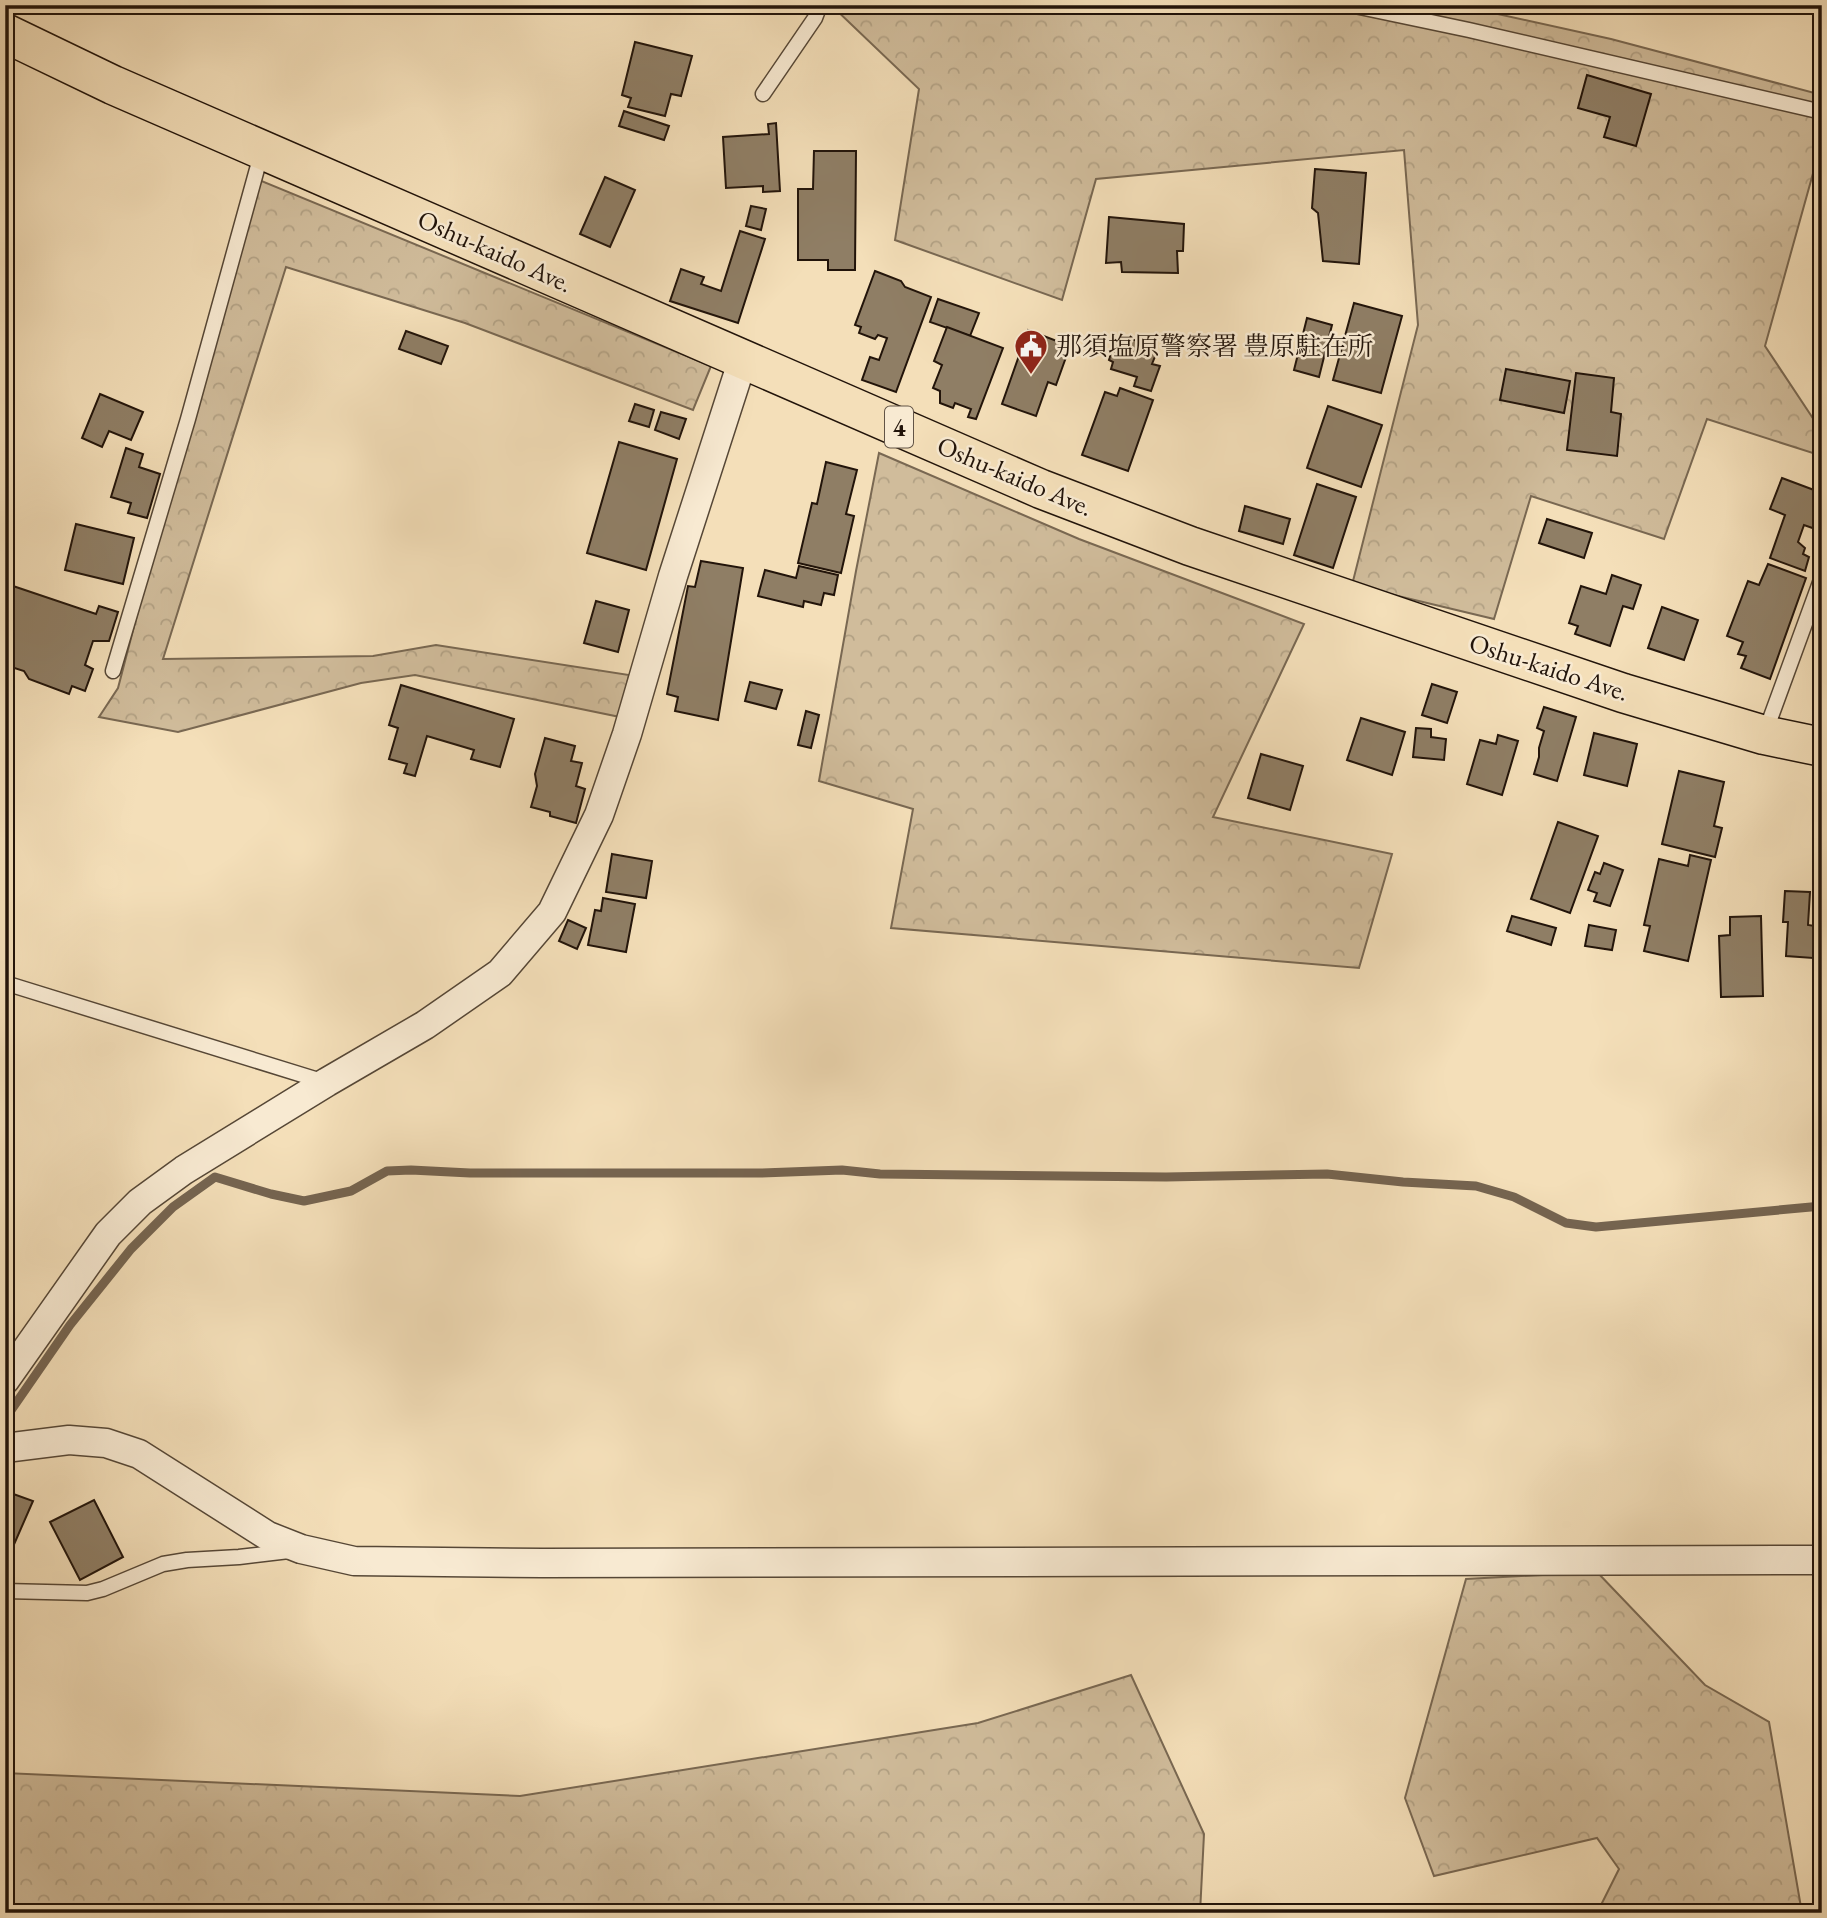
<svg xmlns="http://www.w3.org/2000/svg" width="1827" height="1918" font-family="'EB Garamond','Noto Serif JP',serif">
	<defs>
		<pattern id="forest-crowns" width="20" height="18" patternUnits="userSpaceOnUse" patternTransform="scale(1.75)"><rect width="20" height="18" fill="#d0bc9b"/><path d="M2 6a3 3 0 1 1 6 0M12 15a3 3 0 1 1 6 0" fill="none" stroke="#b2a184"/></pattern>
	</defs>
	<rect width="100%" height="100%" fill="#f4dfb9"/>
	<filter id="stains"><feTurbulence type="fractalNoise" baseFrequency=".00286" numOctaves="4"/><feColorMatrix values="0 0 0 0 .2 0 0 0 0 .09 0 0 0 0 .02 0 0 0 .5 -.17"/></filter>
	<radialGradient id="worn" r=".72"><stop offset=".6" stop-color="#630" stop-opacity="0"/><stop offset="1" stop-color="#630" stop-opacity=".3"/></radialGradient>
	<!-- forest -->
	<g fill="url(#forest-crowns)" stroke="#796852" stroke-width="2">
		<path d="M 831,5 L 1457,5 L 1611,39 L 1822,95 L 1822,141 L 1765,346 L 1822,432 L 1822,456 L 1707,419 L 1664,539 L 1531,496 L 1494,619 L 1352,585 L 1418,325 L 1404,150 L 1096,179 L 1062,300 L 895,240 L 919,89 Z"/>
		<path d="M 254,178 L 711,366 L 693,410 L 465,323 L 286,267 L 163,659 L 373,656 L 436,645 L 629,675 L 620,717 L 415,675 L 361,683 L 178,732 L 99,717 L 118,688 L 188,419 Z"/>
		<path d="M 879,453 L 1079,539 L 1304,624 L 1213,817 L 1392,854 L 1359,968 L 891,928 L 913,809 L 819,781 L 856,571 Z"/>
		<path d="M 1597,1572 L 1705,1685 L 1769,1722 L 1802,1913 L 1597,1913 L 1619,1869 L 1597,1838 L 1434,1876 L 1405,1798 L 1466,1579 Z"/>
		<path d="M 1131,1675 L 1204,1834 L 1200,1913 L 5,1913 L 5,1773 L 520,1796 L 978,1723 Z"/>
	</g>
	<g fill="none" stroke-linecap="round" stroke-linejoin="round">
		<!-- stream -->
		<path stroke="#756450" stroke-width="9" d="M 5,1419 L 70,1325 L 131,1249 L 173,1207 L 215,1177 L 271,1194 L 304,1201 L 351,1191 L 387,1171 L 411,1170 L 470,1173 L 761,1173 L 842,1170 L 880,1174 L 1166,1177 L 1327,1174 L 1403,1182 L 1476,1186 L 1514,1197 L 1566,1223 L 1596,1227 L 1822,1206"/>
	</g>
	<!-- building -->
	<g fill="#8f7e65" stroke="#22140a" stroke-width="2">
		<path d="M 635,42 L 692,56 L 681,96 L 671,94 L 665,116 L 628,107 L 631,98 L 622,95 Z"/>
		<path d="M 1587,75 L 1651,94 L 1636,146 L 1604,137 L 1610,117 L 1578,108 Z"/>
		<path d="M 624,111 L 669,126 L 664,140 L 619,126 Z"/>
		<path d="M 776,123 L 780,191 L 763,192 L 763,186 L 726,188 L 723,137 L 769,134 L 768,124 Z"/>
		<path d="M 814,151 L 856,151 L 855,270 L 828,270 L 828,260 L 798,260 L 798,189 L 813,189 Z"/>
		<path d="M 1315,169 L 1366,173 L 1359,264 L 1323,261 L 1318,213 L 1312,208 Z"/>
		<path d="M 605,177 L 635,190 L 610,247 L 580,234 Z"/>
		<path d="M 751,206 L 766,209 L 761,230 L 746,226 Z"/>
		<path d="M 1109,217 L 1184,224 L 1183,251 L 1177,251 L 1178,273 L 1122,272 L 1121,262 L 1106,263 Z"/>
		<path d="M 740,231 L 765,239 L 738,323 L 670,301 L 681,269 L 704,277 L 701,284 L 721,291 Z"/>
		<path d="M 875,271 L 901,281 L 905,287 L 931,297 L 896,392 L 862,380 L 870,357 L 879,360 L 887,338 L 878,335 L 875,339 L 859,333 L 861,327 L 855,325 Z"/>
		<path d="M 938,299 L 979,313 L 970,336 L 930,322 Z"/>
		<path d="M 1354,303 L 1402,316 L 1381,393 L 1333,380 Z"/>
		<path d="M 1307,318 L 1332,325 L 1319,377 L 1294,370 Z"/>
		<path d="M 947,327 L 1003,348 L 976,419 L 968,417 L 971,409 L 955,403 L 953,408 L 940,403 L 940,391 L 933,388 L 942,365 L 934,361 Z"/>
		<path d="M 1028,330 L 1070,346 L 1056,385 L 1048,382 L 1036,416 L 1002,404 Z"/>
		<path d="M 406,331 L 448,346 L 441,364 L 399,349 Z"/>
		<path d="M 1123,336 L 1143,343 L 1141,349 L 1156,354 L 1152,364 L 1160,366 L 1151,391 L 1134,386 L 1137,377 L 1111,369 L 1113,362 L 1109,360 L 1114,342 L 1121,344 Z"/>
		<path d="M 1506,369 L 1570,381 L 1564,413 L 1500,400 Z"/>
		<path d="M 1576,373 L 1614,378 L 1611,412 L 1621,414 L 1617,456 L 1567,450 Z"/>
		<path d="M 1120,388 L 1153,400 L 1128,471 L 1082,455 L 1105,392 L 1117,396 Z"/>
		<path d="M 100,394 L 143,412 L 131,440 L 109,431 L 102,447 L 82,438 Z"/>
		<path d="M 635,404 L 654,410 L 649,427 L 629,421 Z"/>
		<path d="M 1328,406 L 1382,425 L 1361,487 L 1307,468 Z"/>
		<path d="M 661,412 L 686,419 L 679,439 L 655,430 Z"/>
		<path d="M 619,442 L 677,459 L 646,570 L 587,553 Z"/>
		<path d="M 126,448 L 143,454 L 139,467 L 160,474 L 147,518 L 128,513 L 131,503 L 111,497 Z"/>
		<path d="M 826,462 L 857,470 L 846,514 L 854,516 L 841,573 L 798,563 L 812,503 L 817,504 Z"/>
		<path d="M 1782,478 L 1822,493 L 1821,531 L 1804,525 L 1798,542 L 1805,548 L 1803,554 L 1809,557 L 1805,571 L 1770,558 L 1785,515 L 1770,509 Z"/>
		<path d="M 1317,484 L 1356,497 L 1333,568 L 1294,555 Z"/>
		<path d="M 1245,506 L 1290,519 L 1283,544 L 1239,531 Z"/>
		<path d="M 1547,519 L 1592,533 L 1584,558 L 1539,543 Z"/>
		<path d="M 76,524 L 134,538 L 123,584 L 65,570 Z"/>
		<path d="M 701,561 L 743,568 L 718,720 L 675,711 L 678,697 L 667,694 L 688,586 L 695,587 Z"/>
		<path d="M 1768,564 L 1806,578 L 1770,679 L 1741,668 L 1746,656 L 1738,654 L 1743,642 L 1727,636 L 1748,581 L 1759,585 Z"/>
		<path d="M 799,566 L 838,575 L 834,595 L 824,593 L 821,605 L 804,601 L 803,607 L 758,596 L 765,570 L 796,578 Z"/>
		<path d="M 1612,575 L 1641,585 L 1633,609 L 1623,606 L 1610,646 L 1575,634 L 1578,626 L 1569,623 L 1581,586 L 1606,594 Z"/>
		<path d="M 13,586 L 96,614 L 99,606 L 118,612 L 109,641 L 93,641 L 85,665 L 93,669 L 85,691 L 72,686 L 69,694 L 29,679 L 24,671 L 5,665 L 5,609 Z"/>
		<path d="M 596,601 L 629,610 L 618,652 L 584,643 Z"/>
		<path d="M 1662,607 L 1698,620 L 1684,660 L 1648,648 Z"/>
		<path d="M 750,682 L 782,690 L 776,709 L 745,701 Z"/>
		<path d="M 1432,684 L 1457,692 L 1447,723 L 1422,715 Z"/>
		<path d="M 401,685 L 514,719 L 500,767 L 471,759 L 474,750 L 427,736 L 415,776 L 404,773 L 407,764 L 389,759 L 398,728 L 389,725 Z"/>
		<path d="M 1544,707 L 1576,717 L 1557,781 L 1534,774 L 1539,757 L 1539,748 L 1544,731 L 1537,728 Z"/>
		<path d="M 806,711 L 819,715 L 811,748 L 798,745 Z"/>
		<path d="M 1361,718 L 1405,732 L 1392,775 L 1347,760 Z"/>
		<path d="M 1416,728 L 1431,729 L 1431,737 L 1446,739 L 1444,760 L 1413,757 Z"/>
		<path d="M 1594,733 L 1637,744 L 1627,786 L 1584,775 Z"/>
		<path d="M 1498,735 L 1518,741 L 1502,795 L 1467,784 L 1480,740 L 1496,744 Z"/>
		<path d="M 545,738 L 575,746 L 571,761 L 582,763 L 576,786 L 585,789 L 576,823 L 550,816 L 550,812 L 531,807 L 537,786 L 535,774 Z"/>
		<path d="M 1261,754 L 1303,766 L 1290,810 L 1248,798 Z"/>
		<path d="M 1679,771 L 1724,782 L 1714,826 L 1722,828 L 1715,857 L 1662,844 Z"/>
		<path d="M 1558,822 L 1598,836 L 1570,913 L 1531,899 Z"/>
		<path d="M 612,854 L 652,861 L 646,898 L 606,892 Z"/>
		<path d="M 1690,855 L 1711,860 L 1688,961 L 1644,951 L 1650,926 L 1644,925 L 1659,859 L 1688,866 Z"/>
		<path d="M 1604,863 L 1623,870 L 1610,906 L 1594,901 L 1597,893 L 1588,890 L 1595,872 L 1600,874 Z"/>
		<path d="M 1785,891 L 1810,892 L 1808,925 L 1815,926 L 1813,958 L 1786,956 L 1788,922 L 1783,922 Z"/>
		<path d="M 603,898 L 635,904 L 626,952 L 588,945 L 595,910 L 601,911 Z"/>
		<path d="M 1512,916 L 1556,928 L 1551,945 L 1507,931 Z"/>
		<path d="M 1761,916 L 1763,996 L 1721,997 L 1719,936 L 1730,935 L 1730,917 Z"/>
		<path d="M 568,920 L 586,928 L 577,949 L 559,941 Z"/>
		<path d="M 1589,925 L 1616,930 L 1612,950 L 1585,946 Z"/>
		<path d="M 5,1491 L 33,1501 L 5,1565 Z"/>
		<path d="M 94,1500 L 123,1557 L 80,1580 L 50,1522 Z"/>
	</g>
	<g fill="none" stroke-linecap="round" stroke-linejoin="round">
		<defs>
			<g id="service">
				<path d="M 1350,5 L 1469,30 L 1822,112"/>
				<path d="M 763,94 L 815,18 L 820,5"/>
				<path d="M 113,671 L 188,419 L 262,151"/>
				<path d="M 1765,733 L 1822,577"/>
				<path d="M 5,983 L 325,1082"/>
				<path d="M 5,1591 L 87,1593 L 103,1589 L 163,1564 L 187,1560 L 239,1557 L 289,1551"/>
			</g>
			<g id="minor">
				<path d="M 5,1380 L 108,1234 L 140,1202 L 184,1170 L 327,1082 L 425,1025 L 500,973 L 552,912 L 599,815 L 627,734 L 673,576 L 743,359"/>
				<path d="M 5,1448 L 69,1440 L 106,1443 L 139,1454 L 268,1536 L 301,1549 L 354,1561 L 543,1563 L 1822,1560"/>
			</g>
			<path id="trunk" d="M 5,33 L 113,85 L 1041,489 L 1190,546 L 1623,693 L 1764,735 L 1822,747"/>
		</defs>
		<!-- service casing -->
		<use href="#service" stroke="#564736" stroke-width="17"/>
		<!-- minor casing -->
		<use href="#minor" stroke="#564736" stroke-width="31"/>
		<!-- trunk casing -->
		<use href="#trunk" stroke="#22140a" stroke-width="41"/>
		<!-- service -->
		<use href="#service" stroke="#f8ead2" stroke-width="14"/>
		<!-- minor -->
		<use href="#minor" stroke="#f8ead2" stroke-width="28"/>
		<!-- trunk -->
		<use href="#trunk" stroke="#f4dfb9" stroke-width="38"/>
	</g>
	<!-- icons -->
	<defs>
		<symbol id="civic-pin" viewBox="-11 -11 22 30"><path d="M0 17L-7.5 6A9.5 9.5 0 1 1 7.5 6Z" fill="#8f2418" stroke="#f8ead2"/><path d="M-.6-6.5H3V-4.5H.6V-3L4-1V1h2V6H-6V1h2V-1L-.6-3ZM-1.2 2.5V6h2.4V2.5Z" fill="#fff"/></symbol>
	</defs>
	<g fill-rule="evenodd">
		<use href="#civic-pin" x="1012" y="327" width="38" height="52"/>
	</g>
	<g text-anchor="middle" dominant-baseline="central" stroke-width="5" stroke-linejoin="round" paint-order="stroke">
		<!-- shield labels -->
		<rect fill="#f8ead2" stroke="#625446" stroke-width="2" x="885" y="406.5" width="28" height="41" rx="5"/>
		<g font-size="24" font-weight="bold" fill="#22140a">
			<text x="899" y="427">4</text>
		</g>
		<!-- street labels -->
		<g font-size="26" fill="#22140a" stroke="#f8ead2">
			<text transform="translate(495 251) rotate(24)">Oshu-kaido Ave.</text>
			<text transform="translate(1015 476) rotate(23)">Oshu-kaido Ave.</text>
			<text transform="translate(1549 667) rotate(18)">Oshu-kaido Ave.</text>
		</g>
		<!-- poi labels -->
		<g font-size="26" fill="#22140a" stroke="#f8ead2" text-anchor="start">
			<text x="1056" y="346">那須塩原警察署 豊原駐在所</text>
		</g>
	</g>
	<!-- margin -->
	<rect width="1827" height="1918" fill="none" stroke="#f4dfb9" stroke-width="28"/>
	<rect x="7" y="7" width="1813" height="1904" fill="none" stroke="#22140a" stroke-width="3.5"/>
	<rect x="14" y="14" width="1799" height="1890" fill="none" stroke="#22140a" stroke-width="2"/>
	<rect width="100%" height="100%" filter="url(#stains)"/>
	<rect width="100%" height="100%" fill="url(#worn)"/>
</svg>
